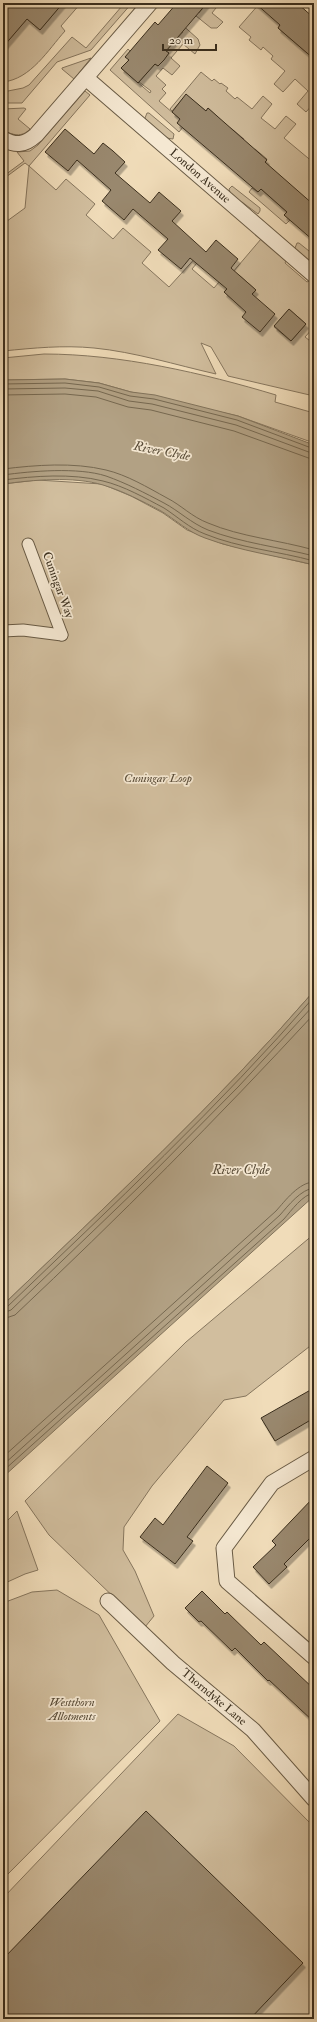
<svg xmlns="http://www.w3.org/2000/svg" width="317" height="2022" font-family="'IM FELL Double Pica',serif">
	<defs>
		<filter id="shadow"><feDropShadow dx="2.5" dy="4.5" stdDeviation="0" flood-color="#0004"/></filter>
	</defs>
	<rect width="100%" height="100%" fill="#f0dcb9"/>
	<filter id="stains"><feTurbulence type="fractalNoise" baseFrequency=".005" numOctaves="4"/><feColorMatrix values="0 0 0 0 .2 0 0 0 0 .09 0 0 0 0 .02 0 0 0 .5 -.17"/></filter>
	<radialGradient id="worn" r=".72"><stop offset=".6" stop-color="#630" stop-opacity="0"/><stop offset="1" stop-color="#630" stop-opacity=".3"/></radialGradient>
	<!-- green -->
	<g fill="#d1be9e" stroke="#86765e" fill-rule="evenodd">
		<path d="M 63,3 L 81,3 L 61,26 L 65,31 C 48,50 31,79 3,82 L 3,47 L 27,19 L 40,30 Z"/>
		<path d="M 128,3 L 132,3 L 91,50 L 57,62 L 22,103 L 3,103 L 3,92 L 23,88 L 29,85 L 72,37 L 86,48 L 122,6 L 124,7 Z"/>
		<path d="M 180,3 L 187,3 L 199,13 L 207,3 L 220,3 L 212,13 L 223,22 L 217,28 L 211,28 Z"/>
		<path d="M 260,3 L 280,25 L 278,28 L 314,59 L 314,103 L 306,112 L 297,104 L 308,91 L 295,79 L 283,92 L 274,84 L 285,71 L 271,59 L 273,56 L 263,47 L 261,50 L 249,40 L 251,37 L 239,27 Z"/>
		<path d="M 169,13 L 198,39 L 200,45 L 195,54 L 183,44 L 171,58 L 180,66 L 172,75 L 163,68 L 156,76 L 166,85 L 162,89 L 166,93 L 159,101 L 180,119 L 183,127 L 179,132 L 110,70 L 128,49 L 130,51 L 129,60 L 121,68 L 150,93 L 151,91 L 139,82 L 155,64 L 158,66 L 169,53 L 166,51 L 183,32 L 166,17 Z"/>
		<path d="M 91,58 L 74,79 L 62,69 L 62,68 Z"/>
		<path d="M 201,72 L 212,81 L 214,79 L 220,84 L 221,83 L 228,88 L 226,91 L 235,99 L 237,97 L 252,109 L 263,96 L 272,104 L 261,118 L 275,129 L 286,116 L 296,124 L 284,138 L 314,163 L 314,202 L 312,204 L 265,163 L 267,159 L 255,149 L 252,151 L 242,142 L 244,139 L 232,129 L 219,122 L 221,120 L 208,108 L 206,111 L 186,95 L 172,111 L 170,109 Z"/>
		<path d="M 85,91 L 90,95 L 29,166 L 56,190 L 66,179 L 95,204 L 86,215 L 113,239 L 123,228 L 151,252 L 142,263 L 169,287 L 199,254 L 202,257 L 192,269 L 214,288 L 224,276 L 227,279 L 261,239 L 286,261 L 285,263 L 307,282 L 309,281 L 314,285 L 314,327 L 305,337 L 314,344 L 314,396 L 228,376 L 211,347 L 201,343 L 216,374 C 176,365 135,352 94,348 C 63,345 34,348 3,351 L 3,224 L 25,208 L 29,166 L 25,163 L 6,177 L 5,175 L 24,161 L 17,152 L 30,151 L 38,145 ZM 239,275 L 256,290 L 241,307 L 224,292 ZM 289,309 L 306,324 L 291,341 L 274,327 Z"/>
		<path d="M 24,108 L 26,109 L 18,119 L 30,129 C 22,138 12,135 3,130 L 3,109 Z"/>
		<path d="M 147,113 L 149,113 L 174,134 L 173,139 C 162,139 153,126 145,118 Z"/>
		<path d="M 232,186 L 260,208 L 260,211 L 258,214 L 242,202 L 240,203 L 231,195 L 229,189 Z"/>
		<path d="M 252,188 L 258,192 L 261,189 L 287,212 L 284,215 L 290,220 L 286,224 L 249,192 Z"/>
		<path d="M 297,243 L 299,243 L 314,255 L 314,264 L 312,264 L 295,248 Z"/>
		<path d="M 44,354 C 120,354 203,373 276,395 L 275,402 L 314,413 L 314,443 L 238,416 L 131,392 L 99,383 L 65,379 L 3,380 L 3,358 Z"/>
		<path d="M 37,480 L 102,484 L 131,496 L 163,513 L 187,530 L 223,544 L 314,565 L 314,991 C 217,1103 109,1203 3,1305 L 3,484 Z"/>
		<path d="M 314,1234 L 314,1343 L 246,1396 L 224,1400 L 152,1486 L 124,1527 L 123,1550 L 135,1571 L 154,1616 L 145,1627 L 49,1535 L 25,1501 L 186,1342 Z"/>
		<path d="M 17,1511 L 38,1570 L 25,1574 L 3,1584 L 3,1525 Z"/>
		<path d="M 57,1590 L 99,1615 L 160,1721 L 3,1879 L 3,1603 L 32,1592 Z"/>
		<path d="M 178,1714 L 234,1746 L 314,1827 L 314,2019 L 3,2019 L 3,1898 Z"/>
	</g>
	<!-- water -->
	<g fill="#b2a184" stroke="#82735b">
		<path d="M 65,379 L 99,383 L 131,392 L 155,395 L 238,416 L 314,445 L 314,565 C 278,556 240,551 205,538 C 188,532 176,520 161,511 C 142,501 123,491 103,485 C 73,476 33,480 3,484 L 3,380 Z"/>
		<path d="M 314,991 L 314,1196 L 3,1477 L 3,1305 C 109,1203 217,1103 314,991 Z"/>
	</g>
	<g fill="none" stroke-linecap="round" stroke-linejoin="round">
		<!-- shore -->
		<g stroke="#766850" stroke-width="1">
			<path d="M 3,384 L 65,383 L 99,387 L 130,396 L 154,399 L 237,420 L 314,449"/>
			<path d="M 3,389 L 65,388 L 98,391 L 129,401 L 152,404 L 236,425 L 314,454"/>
			<path d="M 3,395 L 65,394 L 96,397 L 128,407 L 151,410 L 234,431 L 314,460"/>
			<path d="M 3,469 C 36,465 73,462 106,470 C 127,475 147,487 167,498 C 181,505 192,517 208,523 C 241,537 279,540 314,550"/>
			<path d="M 3,475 C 32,471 78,467 106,476 C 126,483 145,493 164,503 C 179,511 191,523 208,530 C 242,543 279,547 314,556"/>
			<path d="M 3,480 C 35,476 71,473 103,481 C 124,486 145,498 164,508 C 178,517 189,528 205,534 C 239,548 278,551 314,561"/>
			<path d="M 3,1308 L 7,1307 C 112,1206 219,1107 314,997"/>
			<path d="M 3,1313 L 11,1310 L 141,1185 L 239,1086 L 314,1005"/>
			<path d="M 3,1319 L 15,1315 C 118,1218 218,1118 314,1014"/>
			<path d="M 3,1457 L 276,1211 C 285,1201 299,1182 314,1182"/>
			<path d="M 3,1465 L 280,1215 C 288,1206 301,1189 314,1188"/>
			<path d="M 3,1471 L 284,1219 C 291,1211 303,1194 314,1193"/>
		</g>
	</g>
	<!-- building -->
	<g fill="#99886e" stroke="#3a2e1d" filter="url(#shadow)">
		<path d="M 3,3 L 63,3 L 40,30 L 27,19 L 3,47 Z"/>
		<path d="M 177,3 L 207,3 L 166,51 L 169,53 L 164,60 L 158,66 L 155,64 L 138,83 L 121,68 L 129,60 L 125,57 L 155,22 L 158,25 Z"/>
		<path d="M 255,3 L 297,3 L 314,18 L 314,59 L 278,28 L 280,25 Z"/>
		<path d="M 186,94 L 206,111 L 208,108 L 217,116 L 267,160 L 265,162 L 314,205 L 314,241 L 284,215 L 287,212 L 261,189 L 258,192 L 177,123 L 180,119 L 172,112 Z"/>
		<path d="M 65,129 L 94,154 L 103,143 L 113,151 L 125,162 L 115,173 L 150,203 L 159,192 L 181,211 L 172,221 L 206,252 L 216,240 L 238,259 L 231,268 L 256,290 L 252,294 L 275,314 L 260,332 L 242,317 L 246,312 L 224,292 L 227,289 L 190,258 L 181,269 L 158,250 L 168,239 L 133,209 L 124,220 L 102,201 L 111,190 L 77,160 L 68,171 L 45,152 Z"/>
		<path d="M 289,309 L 306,324 L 291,341 L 274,326 Z"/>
		<path d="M 314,1388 L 314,1418 L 275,1441 L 261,1418 Z"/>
		<path d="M 207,1466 L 228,1483 L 187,1537 L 193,1541 L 175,1564 L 140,1537 L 155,1518 L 163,1525 Z"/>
		<path d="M 314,1497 L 314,1534 L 284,1564 L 287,1567 L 269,1584 L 253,1567 L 276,1545 L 272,1541 Z"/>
		<path d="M 202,1591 L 225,1614 L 227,1612 L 261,1645 L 264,1642 L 314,1689 L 314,1722 L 269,1680 L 268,1681 L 235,1648 L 232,1651 L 201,1621 L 199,1622 L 185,1608 Z"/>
		<path d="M 146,1811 L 303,1963 L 250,2019 L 3,2019 L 3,1959 Z"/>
	</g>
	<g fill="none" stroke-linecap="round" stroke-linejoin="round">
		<defs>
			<g id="pedestrian">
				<path d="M 28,544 L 62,635"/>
				<path d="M 3,631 L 23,630 L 62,635"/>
			</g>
			<g id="minor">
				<path d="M 86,78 L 314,275"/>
				<path d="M 3,139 C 16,146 25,145 36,135 L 150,3"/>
				<path d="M 314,1458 L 272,1483 L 224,1548 L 227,1581 L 314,1657"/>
				<path d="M 108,1601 L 173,1663 L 253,1730 L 314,1799"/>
			</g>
		</defs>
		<!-- pedestrian casing -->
		<use href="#pedestrian" stroke="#685a44" stroke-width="13"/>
		<!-- minor casing -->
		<use href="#minor" stroke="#685a44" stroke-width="17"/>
		<!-- pedestrian -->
		<use href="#pedestrian" stroke="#f5e8d2" stroke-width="11"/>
		<!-- minor -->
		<use href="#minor" stroke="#f5e8d2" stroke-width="15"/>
	</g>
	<g text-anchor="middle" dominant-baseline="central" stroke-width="3.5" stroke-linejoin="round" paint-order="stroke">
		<!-- street labels -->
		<g font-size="12" fill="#3a2e1d" stroke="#f5e8d2">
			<text transform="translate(200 176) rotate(41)">London Avenue</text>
			<text transform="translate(58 585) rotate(70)">Cuningar Way</text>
			<text transform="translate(214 1697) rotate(40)">Thorndyke Lane</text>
		</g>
		<!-- park labels -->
		<g font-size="12" font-style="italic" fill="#584b37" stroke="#f5e8d2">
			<text x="158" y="778">Cuningar Loop</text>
			<text x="72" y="1702">Westthorn<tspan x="72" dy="14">Allotments</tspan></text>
		</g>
		<!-- water labels -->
		<g font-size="13" font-style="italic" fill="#584b37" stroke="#f5e8d2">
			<text transform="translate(162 451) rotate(11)">River Clyde</text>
			<text x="241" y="1170">River Clyde</text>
		</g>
	</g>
	<!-- margin -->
	<rect width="317" height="2022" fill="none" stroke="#f0dcb9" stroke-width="16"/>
	<rect x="4" y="4" width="309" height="2014" fill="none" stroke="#3a2e1d" stroke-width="2"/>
	<rect x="8" y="8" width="301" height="2006" fill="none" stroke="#3a2e1d"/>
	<!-- scale -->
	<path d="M163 44v6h53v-6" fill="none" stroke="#3a2e1d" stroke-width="2"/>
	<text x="169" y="44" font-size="12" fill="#3a2e1d" stroke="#f5e8d2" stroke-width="3" paint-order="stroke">20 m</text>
	<rect width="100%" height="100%" filter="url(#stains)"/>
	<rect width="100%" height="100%" fill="url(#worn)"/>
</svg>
